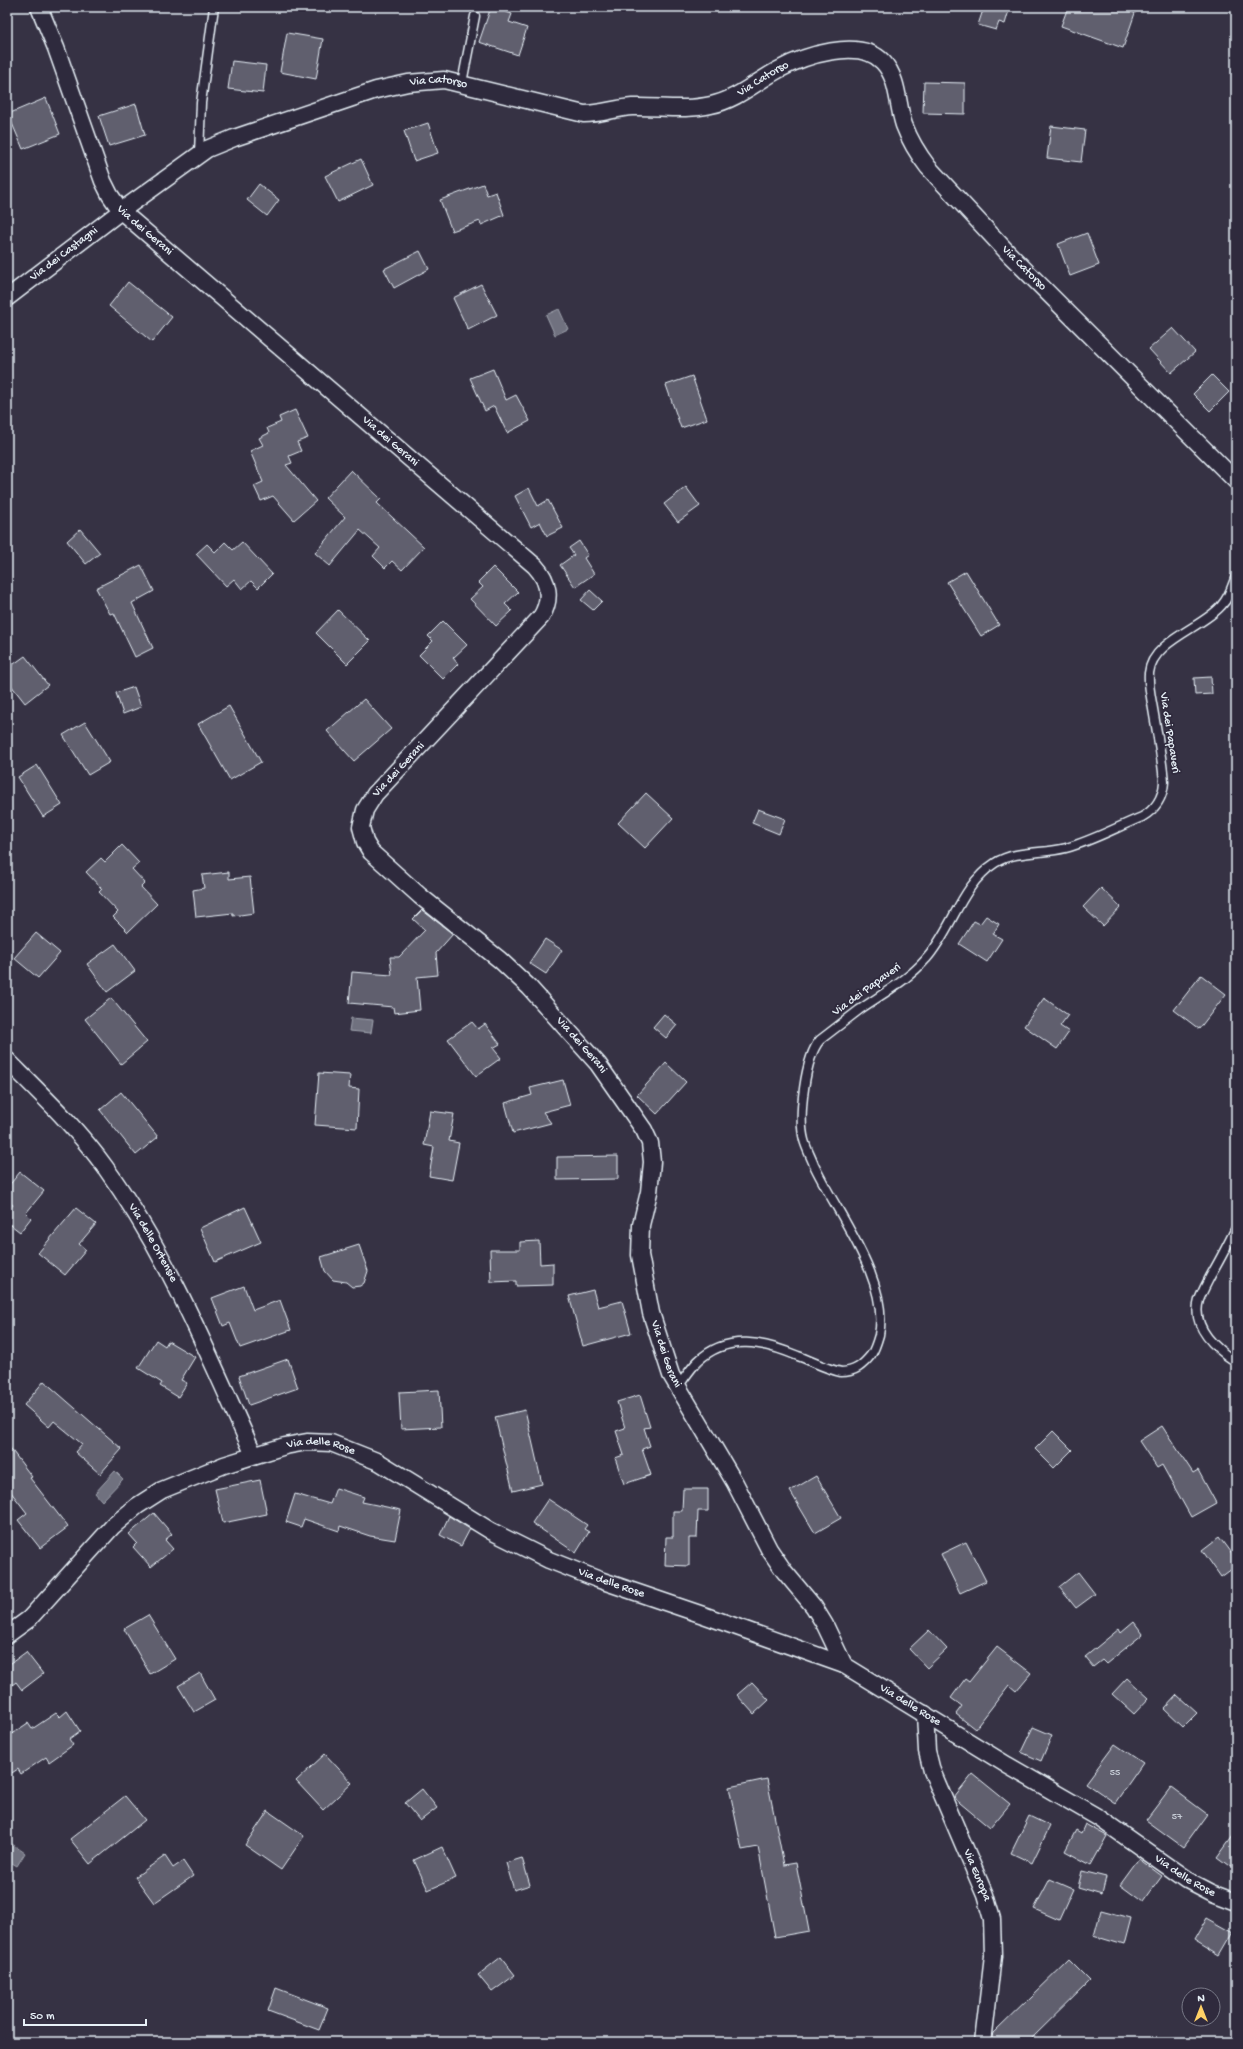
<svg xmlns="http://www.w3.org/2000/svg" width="1243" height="2049" font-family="'Gochi Hand',sans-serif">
	<rect width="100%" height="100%" fill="#363244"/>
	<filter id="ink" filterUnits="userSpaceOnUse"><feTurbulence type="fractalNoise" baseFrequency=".025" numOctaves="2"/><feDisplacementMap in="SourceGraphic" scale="8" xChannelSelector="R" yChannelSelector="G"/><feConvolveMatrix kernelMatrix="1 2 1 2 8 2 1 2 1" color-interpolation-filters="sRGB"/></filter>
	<g filter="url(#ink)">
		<!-- water -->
		<g fill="#70717f" stroke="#a0a4af">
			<path d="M 559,309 L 568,329 L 555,335 L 546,315 Z"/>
			<path d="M 351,1018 L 373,1020 L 371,1033 L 349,1031 Z"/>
			<path d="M 115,1471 L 123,1479 L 102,1501 L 95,1493 Z"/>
			<path d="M 12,1844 L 25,1853 L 17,1866 L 7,1860 L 7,1851 Z"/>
		</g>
		<!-- building -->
		<g fill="#605e6e" stroke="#e8f1f8">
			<path d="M 491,7 L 512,14 L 509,22 L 527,28 L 518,55 L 479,42 Z"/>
			<path d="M 984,7 L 1010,7 L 1005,24 L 999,22 L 996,30 L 978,25 Z"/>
			<path d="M 1068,7 L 1118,7 L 1135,13 L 1123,48 L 1061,26 Z"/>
			<path d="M 287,33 L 323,39 L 316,79 L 280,72 Z"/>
			<path d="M 232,61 L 266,65 L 263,93 L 228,89 Z"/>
			<path d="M 924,82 L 965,83 L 965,114 L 923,113 Z"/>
			<path d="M 46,98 L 60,134 L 23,149 L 8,114 Z"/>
			<path d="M 136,104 L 145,135 L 109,146 L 99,116 Z"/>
			<path d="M 428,123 L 438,153 L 414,161 L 404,131 Z"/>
			<path d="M 1051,126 L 1085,130 L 1081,162 L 1047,158 Z"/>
			<path d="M 361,159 L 373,185 L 338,202 L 325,176 Z"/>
			<path d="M 259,184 L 279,200 L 267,216 L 247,200 Z"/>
			<path d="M 483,184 L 487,195 L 496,192 L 504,215 L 481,225 L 480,221 L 452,231 L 440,200 Z"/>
			<path d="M 1087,233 L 1099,265 L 1070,276 L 1058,244 Z"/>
			<path d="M 420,251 L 429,269 L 394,288 L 384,269 Z"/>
			<path d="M 128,282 L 172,317 L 152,342 L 109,306 Z"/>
			<path d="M 481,284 L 497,315 L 468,330 L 453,298 Z"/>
			<path d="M 1173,328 L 1195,352 L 1171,373 L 1149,349 Z"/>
			<path d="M 493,369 L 506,400 L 516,395 L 530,421 L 507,433 L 494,406 L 485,411 L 470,378 Z"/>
			<path d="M 1212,375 L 1229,392 L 1210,411 L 1193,394 Z"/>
			<path d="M 692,376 L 707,419 L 681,428 L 666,385 Z"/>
			<path d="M 295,410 L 308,438 L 297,442 L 301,451 L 289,456 L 292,463 L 286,465 L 316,501 L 294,520 L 273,496 L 261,501 L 254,486 L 263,482 L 250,451 L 263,445 L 259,438 L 269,433 L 267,428 L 281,422 L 279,417 Z"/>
			<path d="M 351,470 L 381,499 L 377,503 L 424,547 L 402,570 L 392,561 L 385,568 L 373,556 L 380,548 L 360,530 L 330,566 L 315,553 L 345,517 L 325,498 Z"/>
			<path d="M 686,487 L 700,506 L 678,522 L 664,504 Z"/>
			<path d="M 529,488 L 538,506 L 548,500 L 563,528 L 547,536 L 540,522 L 531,527 L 515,496 Z"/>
			<path d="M 80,529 L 100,553 L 86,564 L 67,541 Z"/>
			<path d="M 579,541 L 588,555 L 584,558 L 594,574 L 575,587 L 560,565 L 574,555 L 569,548 Z"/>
			<path d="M 225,542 L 233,550 L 242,542 L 272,574 L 258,588 L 251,581 L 242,589 L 234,579 L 226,586 L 196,554 L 207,544 L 215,552 Z"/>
			<path d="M 141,565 L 154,591 L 132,603 L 153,648 L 135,657 L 114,613 L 110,614 L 96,588 Z"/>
			<path d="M 493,567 L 518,592 L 505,604 L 512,611 L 496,626 L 470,599 L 483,587 L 478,582 Z"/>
			<path d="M 966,571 L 999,625 L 981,636 L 947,582 Z"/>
			<path d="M 590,590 L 602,601 L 593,610 L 581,600 Z"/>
			<path d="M 338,610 L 370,641 L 347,664 L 316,633 Z"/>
			<path d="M 443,621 L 467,645 L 453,658 L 458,664 L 443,679 L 419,655 L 433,641 L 428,636 Z"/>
			<path d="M 25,656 L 48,685 L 25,703 L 7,680 L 7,669 Z"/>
			<path d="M 1211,677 L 1212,694 L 1195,695 L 1194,678 Z"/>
			<path d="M 134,687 L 141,707 L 123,714 L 116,693 Z"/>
			<path d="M 364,699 L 391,729 L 354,761 L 327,731 Z"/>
			<path d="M 229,706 L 261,762 L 230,780 L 198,724 Z"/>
			<path d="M 85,722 L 110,762 L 88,775 L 63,735 Z"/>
			<path d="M 37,765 L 62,805 L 43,817 L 18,777 Z"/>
			<path d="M 646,793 L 673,818 L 645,848 L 618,823 Z"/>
			<path d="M 758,809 L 785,819 L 779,834 L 752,823 Z"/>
			<path d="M 122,845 L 139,863 L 132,869 L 145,883 L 141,887 L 157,904 L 128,932 L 113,917 L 118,912 L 99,892 L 102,889 L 86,872 L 101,858 L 105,862 Z"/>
			<path d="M 229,872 L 229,879 L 250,877 L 254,913 L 233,916 L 233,913 L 196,917 L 193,890 L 204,888 L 202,875 Z"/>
			<path d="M 1101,888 L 1121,907 L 1103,926 L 1083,907 Z"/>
			<path d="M 422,910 L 453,934 L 436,953 L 438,975 L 417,977 L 420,1010 L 394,1013 L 393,1007 L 349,1003 L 352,972 L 392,975 L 390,957 L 399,957 L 425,930 L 413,919 Z"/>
			<path d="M 986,916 L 999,924 L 993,934 L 1002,939 L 987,962 L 959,944 L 974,921 L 980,924 Z"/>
			<path d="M 36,933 L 60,953 L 38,978 L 14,958 Z"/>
			<path d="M 545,939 L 562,950 L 546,974 L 529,963 Z"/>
			<path d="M 115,944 L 135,971 L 107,992 L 87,964 Z"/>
			<path d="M 1201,975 L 1226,994 L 1199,1029 L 1174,1010 Z"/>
			<path d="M 111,998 L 147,1042 L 121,1064 L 85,1019 Z"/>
			<path d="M 1044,998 L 1068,1015 L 1060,1026 L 1069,1032 L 1057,1049 L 1024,1026 Z"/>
			<path d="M 664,1014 L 677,1025 L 666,1038 L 653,1027 Z"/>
			<path d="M 472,1022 L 478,1029 L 485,1024 L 500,1044 L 493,1048 L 501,1058 L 476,1076 L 448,1039 Z"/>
			<path d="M 666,1063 L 686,1082 L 657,1114 L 637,1095 Z"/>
			<path d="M 319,1073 L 350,1075 L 349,1088 L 359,1089 L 357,1128 L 315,1125 Z"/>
			<path d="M 563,1080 L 570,1105 L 543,1112 L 551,1123 L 513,1133 L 505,1103 L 532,1095 L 530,1088 Z"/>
			<path d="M 121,1092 L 158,1137 L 136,1155 L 100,1110 Z"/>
			<path d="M 430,1111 L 454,1114 L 449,1141 L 459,1143 L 452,1180 L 429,1176 L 434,1147 L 424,1145 Z"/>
			<path d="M 618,1156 L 618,1179 L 557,1180 L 557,1157 Z"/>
			<path d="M 20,1172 L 44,1191 L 26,1213 L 31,1218 L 20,1232 L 7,1222 L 7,1213 L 13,1205 L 7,1200 L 7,1188 Z"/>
			<path d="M 245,1207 L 261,1242 L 215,1262 L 200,1228 Z"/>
			<path d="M 76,1208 L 96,1224 L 79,1244 L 86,1250 L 65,1275 L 38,1253 Z"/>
			<path d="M 539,1241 L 540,1264 L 553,1263 L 553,1285 L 516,1286 L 516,1281 L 491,1282 L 490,1250 L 520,1250 L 520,1242 Z"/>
			<path d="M 359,1245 L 368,1271 L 364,1283 L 360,1286 L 352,1287 L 346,1282 L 333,1280 L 325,1271 L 321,1257 Z"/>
			<path d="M 244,1286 L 253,1310 L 280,1300 L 291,1330 L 240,1348 L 230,1323 L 223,1326 L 212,1298 Z"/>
			<path d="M 593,1290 L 598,1307 L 622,1301 L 631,1333 L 583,1346 L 569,1296 Z"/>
			<path d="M 156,1340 L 165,1346 L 168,1341 L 195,1357 L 181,1380 L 187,1383 L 178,1397 L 160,1386 L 162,1383 L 138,1368 Z"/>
			<path d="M 288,1359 L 298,1388 L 249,1405 L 239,1376 Z"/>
			<path d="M 44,1381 L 122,1449 L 100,1474 L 75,1452 L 82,1444 L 54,1421 L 49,1427 L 24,1405 Z"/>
			<path d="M 439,1390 L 441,1427 L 401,1429 L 399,1392 Z"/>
			<path d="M 640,1395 L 650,1427 L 644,1428 L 650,1446 L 642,1449 L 651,1475 L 624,1484 L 615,1458 L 624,1455 L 616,1431 L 625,1428 L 617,1402 Z"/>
			<path d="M 525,1410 L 542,1484 L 513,1491 L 495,1417 Z"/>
			<path d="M 1162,1426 L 1193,1473 L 1198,1470 L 1216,1503 L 1191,1517 L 1162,1465 L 1157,1468 L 1139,1441 Z"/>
			<path d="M 1053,1431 L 1072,1450 L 1054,1468 L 1035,1449 Z"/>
			<path d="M 7,1444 L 32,1477 L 30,1478 L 68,1527 L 40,1548 L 18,1520 L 27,1513 L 7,1487 Z"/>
			<path d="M 816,1476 L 841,1518 L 815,1533 L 790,1491 Z"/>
			<path d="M 260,1480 L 267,1514 L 223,1523 L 215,1489 Z"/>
			<path d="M 336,1488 L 364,1497 L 362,1502 L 401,1510 L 395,1540 L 370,1536 L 340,1526 L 339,1531 L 304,1519 L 301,1527 L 286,1522 L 295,1494 L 330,1504 Z"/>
			<path d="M 683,1489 L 708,1489 L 708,1511 L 698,1511 L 697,1538 L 689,1538 L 689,1566 L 665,1565 L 666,1537 L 673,1537 L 673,1511 L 682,1511 Z"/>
			<path d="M 548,1499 L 587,1525 L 584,1529 L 589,1532 L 576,1553 L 532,1523 Z"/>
			<path d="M 154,1513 L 172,1534 L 165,1540 L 173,1549 L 151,1567 L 133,1547 L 137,1543 L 129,1534 Z"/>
			<path d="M 449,1516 L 470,1529 L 461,1546 L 440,1535 Z"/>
			<path d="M 1219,1537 L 1236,1560 L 1236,1566 L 1221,1577 L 1202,1550 Z"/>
			<path d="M 966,1542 L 986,1581 L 960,1593 L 941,1554 Z"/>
			<path d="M 1078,1572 L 1095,1594 L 1076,1608 L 1059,1587 Z"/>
			<path d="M 148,1615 L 175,1659 L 150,1674 L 124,1629 Z"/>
			<path d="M 1134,1622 L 1143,1634 L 1106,1664 L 1102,1660 L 1093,1667 L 1085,1657 L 1119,1629 L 1121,1633 Z"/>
			<path d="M 929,1630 L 947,1649 L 927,1668 L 909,1649 Z"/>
			<path d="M 997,1647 L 1031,1673 L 1016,1691 L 1009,1685 L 975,1729 L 956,1714 L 962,1706 L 951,1698 L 965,1679 L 969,1682 Z"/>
			<path d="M 26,1652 L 43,1674 L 22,1690 L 16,1682 L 7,1689 L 7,1666 Z"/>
			<path d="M 200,1673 L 215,1700 L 194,1712 L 178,1686 Z"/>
			<path d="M 1127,1678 L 1149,1698 L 1134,1714 L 1112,1694 Z"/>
			<path d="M 752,1682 L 769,1700 L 754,1714 L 737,1695 Z"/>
			<path d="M 1177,1695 L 1197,1713 L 1183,1727 L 1164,1709 Z"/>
			<path d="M 67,1711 L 80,1731 L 69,1739 L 73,1745 L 49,1762 L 46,1757 L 21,1774 L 18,1769 L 7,1776 L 7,1737 L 28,1723 L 32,1729 L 56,1713 L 60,1717 Z"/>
			<path d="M 1033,1727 L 1052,1735 L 1041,1761 L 1021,1752 Z"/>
			<path d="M 1115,1744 L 1143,1763 L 1115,1803 L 1086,1783 Z"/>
			<path d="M 325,1754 L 352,1783 L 323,1810 L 296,1781 Z"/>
			<path d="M 973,1774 L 1010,1804 L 990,1828 L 954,1798 Z"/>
			<path d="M 767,1779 L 784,1865 L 796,1863 L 809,1931 L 775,1937 L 758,1847 L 742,1850 L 729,1787 Z"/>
			<path d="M 1171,1787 L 1207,1814 L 1183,1847 L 1146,1820 Z"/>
			<path d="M 422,1789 L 437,1808 L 420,1821 L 405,1803 Z"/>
			<path d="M 125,1796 L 145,1820 L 90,1864 L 70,1839 Z"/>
			<path d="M 268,1811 L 304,1836 L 281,1870 L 245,1845 Z"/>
			<path d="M 1029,1816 L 1050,1826 L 1032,1863 L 1011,1853 Z"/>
			<path d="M 1085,1824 L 1107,1836 L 1091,1865 L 1065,1851 L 1076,1830 L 1081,1833 Z"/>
			<path d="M 1236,1832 L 1236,1872 L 1217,1858 Z"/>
			<path d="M 442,1847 L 456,1878 L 428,1890 L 414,1860 Z"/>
			<path d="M 165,1856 L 173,1868 L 183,1861 L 193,1876 L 154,1903 L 135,1877 Z"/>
			<path d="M 522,1858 L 530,1885 L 514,1890 L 506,1863 Z"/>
			<path d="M 1139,1859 L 1162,1876 L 1143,1902 L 1120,1885 Z"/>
			<path d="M 1082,1871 L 1106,1877 L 1102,1894 L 1078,1887 Z"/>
			<path d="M 1050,1879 L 1073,1889 L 1059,1920 L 1034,1909 Z"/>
			<path d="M 1101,1910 L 1131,1918 L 1124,1945 L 1094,1936 Z"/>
			<path d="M 1207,1918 L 1234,1933 L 1220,1957 L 1194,1941 Z"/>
			<path d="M 501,1957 L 515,1975 L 492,1992 L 478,1975 Z"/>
			<path d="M 1069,1960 L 1090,1981 L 1028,2042 L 999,2042 L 993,2036 L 994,2033 Z"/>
			<path d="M 276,1988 L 328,2008 L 319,2030 L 268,2011 Z"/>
		</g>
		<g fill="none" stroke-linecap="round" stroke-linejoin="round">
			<defs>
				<g id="lane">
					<path d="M 462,83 L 475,16"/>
					<path d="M 199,154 L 201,103 L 214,7"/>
					<path d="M 1236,1228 C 1228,1244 1220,1260 1211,1275 C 1207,1283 1202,1292 1199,1300 C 1191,1327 1216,1349 1236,1362"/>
					<path d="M 677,1388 C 684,1379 690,1369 698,1361 C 727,1333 765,1342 798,1356 C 812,1361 826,1369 841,1372 C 855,1372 863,1365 871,1355 C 875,1349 877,1342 879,1335 C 890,1280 837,1214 814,1165 C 811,1157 806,1148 804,1140 C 798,1117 805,1057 820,1040 C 833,1030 846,1020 859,1010 C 882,994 908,980 926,959 C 952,930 961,885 995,863 C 1016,850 1043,854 1066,848 C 1092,841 1117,827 1142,817 C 1156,809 1163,798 1164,782 C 1162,757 1157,733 1153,709 C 1151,697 1148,685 1149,673 C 1152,641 1202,628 1221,606 C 1229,598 1232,587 1236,576"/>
				</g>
				<g id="street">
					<path id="s1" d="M 39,7 L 56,48 L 103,181 L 110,195 L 121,211 L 535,566 C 549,581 552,599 541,617 L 375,794 L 365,810 L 361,827 L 365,842 L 371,852 L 420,896 L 500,960 L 529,987 L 598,1064 L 644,1130 L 650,1143 L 652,1162 L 649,1192 L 641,1225 L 640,1255 L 651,1313 L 671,1375 L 735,1483 L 769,1549 L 784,1571 L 814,1607 L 825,1625 L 844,1665"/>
					<path id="s2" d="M 7,298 L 121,211 L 207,149 L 234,138 L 376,90 L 408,83 L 444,80 L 584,114 C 601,114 616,108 632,107 C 658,106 685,111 711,105 C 736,100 756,82 778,70 C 803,56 860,37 883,62 C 899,79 897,105 904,125 C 910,141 918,154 928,167 L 1010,255 L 1236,481"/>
					<path id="s3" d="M 7,1060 C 41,1094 77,1128 105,1167 C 169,1256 209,1356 254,1455"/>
					<path id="s4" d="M 7,1635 L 29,1619 L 113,1526 L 137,1506 L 162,1490 L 224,1465 L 285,1446 L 307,1442 L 331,1443 L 379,1462 L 491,1531 L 549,1560 L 597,1579 L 706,1616 L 844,1665 L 1007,1765 L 1099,1818 L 1187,1880 L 1212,1893 L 1236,1902"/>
					<path id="s5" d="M 925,1714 L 927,1751 L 932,1771 L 985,1895 L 992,1919 L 993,1956 L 983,2042"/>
				</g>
			</defs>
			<!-- lane casing -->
			<use href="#lane" stroke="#e8f1f8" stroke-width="11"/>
			<!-- street casing -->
			<use href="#street" stroke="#e8f1f8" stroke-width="19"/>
			<!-- lane -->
			<use href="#lane" stroke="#2f2a3d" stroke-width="8"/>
			<!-- street -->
			<use href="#street" stroke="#2f2a3d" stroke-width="16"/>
		</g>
	</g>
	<g text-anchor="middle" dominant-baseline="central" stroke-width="3.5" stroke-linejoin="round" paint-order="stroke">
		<!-- number labels -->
		<g font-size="10" fill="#c6ccd6">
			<text x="1115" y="1773">55</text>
			<text x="1177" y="1817">57</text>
		</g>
		<!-- street labels -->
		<g font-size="12" fill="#e8f1f8" stroke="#2f2a3d">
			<text stroke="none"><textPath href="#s2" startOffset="828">Via Catorso</textPath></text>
			<text stroke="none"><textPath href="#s2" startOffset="492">Via Catorso</textPath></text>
			<text stroke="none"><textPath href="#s1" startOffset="251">Via dei Gerani</textPath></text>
			<text stroke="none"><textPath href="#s2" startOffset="72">Via dei Castagni</textPath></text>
			<text stroke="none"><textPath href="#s2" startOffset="1212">Via Catorso</textPath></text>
			<text stroke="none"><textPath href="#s1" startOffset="575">Via dei Gerani</textPath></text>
			<text transform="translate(1169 733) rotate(81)">Via dei Papaveri</text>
			<text transform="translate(399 770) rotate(-47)">Via dei Gerani</text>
			<text transform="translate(867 990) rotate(-36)">Via dei Papaveri</text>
			<text stroke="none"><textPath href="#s1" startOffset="1414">Via dei Gerani</textPath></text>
			<text stroke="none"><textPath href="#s3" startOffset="235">Via delle Ortensie</textPath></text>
			<text stroke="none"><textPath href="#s1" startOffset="1750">Via dei Gerani</textPath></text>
			<text stroke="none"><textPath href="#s4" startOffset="381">Via delle Rose</textPath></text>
			<text stroke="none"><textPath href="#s4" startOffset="705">Via delle Rose</textPath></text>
			<text stroke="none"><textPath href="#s4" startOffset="1029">Via delle Rose</textPath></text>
			<text stroke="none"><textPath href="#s5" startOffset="171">Via Europa</textPath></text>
			<text stroke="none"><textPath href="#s4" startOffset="1353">Via delle Rose</textPath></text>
		</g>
	</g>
	<!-- margin -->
	<rect width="1243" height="2049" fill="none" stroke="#2f2a3d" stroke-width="24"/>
	<rect x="12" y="12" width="1219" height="2025" fill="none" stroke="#e8f1f8" stroke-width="1.5" filter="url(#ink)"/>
	<!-- north arrow -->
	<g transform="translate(1201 2007)"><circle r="19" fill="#2f2a3d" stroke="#797a88"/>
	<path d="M0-3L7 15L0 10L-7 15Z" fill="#ffd166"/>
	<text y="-6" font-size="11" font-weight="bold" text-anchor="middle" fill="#e8f1f8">N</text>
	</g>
	<!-- scale -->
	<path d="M24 2019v6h122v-6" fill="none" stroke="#e8f1f8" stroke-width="2"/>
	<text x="30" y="2019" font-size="12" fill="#e8f1f8" stroke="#2f2a3d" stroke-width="3" paint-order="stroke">50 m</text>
</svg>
